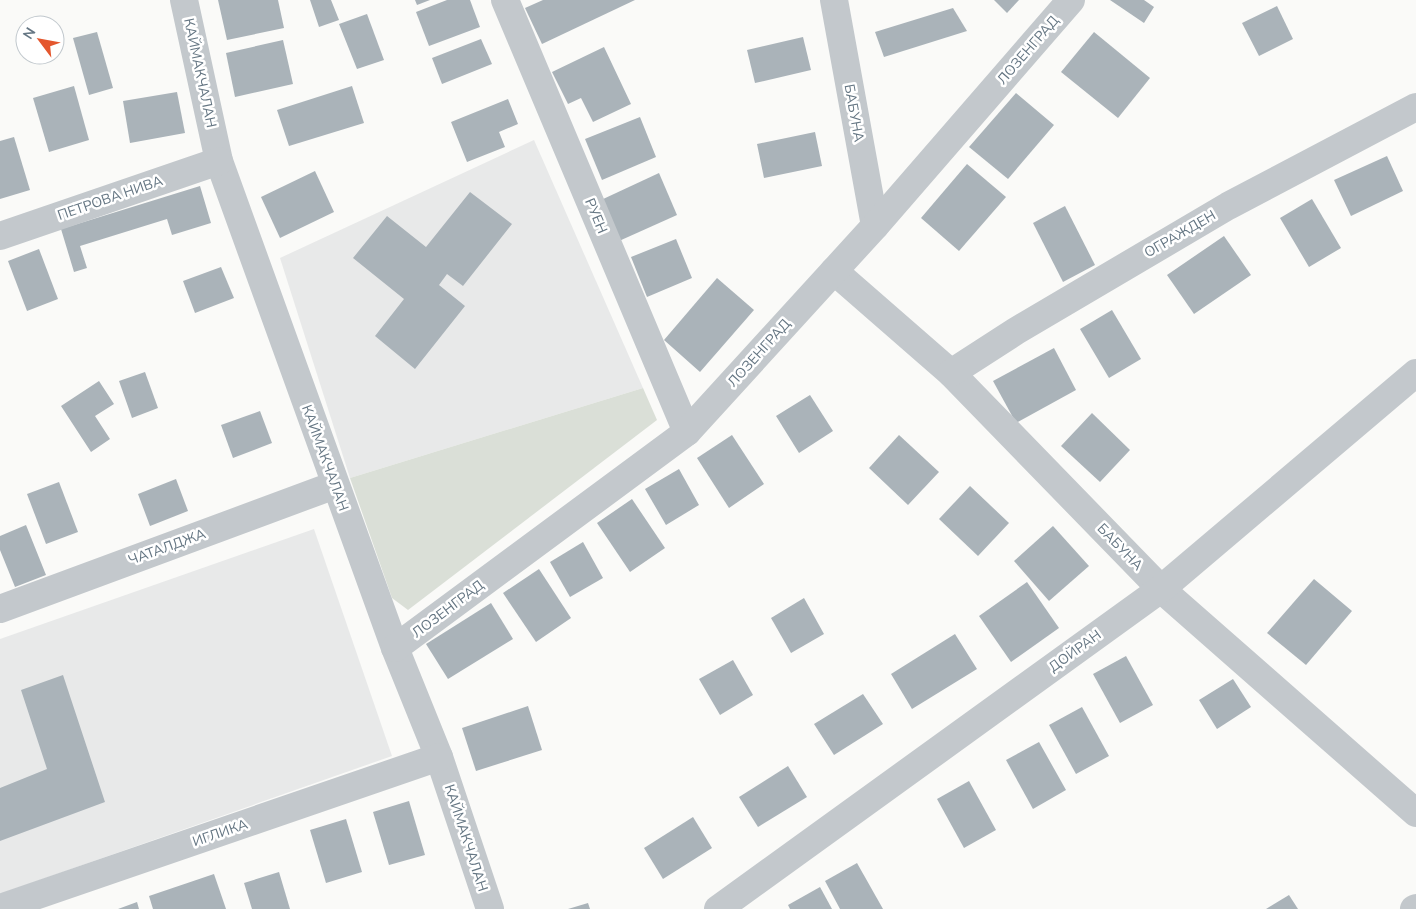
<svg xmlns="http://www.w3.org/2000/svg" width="1416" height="909" font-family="'Nunito Sans',sans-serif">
	<rect width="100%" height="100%" fill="#fafaf8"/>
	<!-- built -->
	<g fill="#e8e9e9">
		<path d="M 534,140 L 643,388 L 350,478 L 280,258 Z"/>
		<path d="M 314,529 L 392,756 L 0,894 L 0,639 Z"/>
	</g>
	<!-- green -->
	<path fill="#dadfd7" d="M 643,388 L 657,420 L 408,610 L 392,598 L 350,478 Z"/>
	<!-- building -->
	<g fill="#aab3b9">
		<path d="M 218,0 L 278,0 L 284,28 L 227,40 Z"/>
		<path d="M 310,0 L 331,0 L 339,20 L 319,27 Z"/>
		<path d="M 415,0 L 430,0 L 417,5 Z"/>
		<path d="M 447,0 L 470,0 L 480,27 L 429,46 L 416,12 Z"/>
		<path d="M 543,0 L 635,0 L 542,44 L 525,8 Z"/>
		<path d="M 994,0 L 1019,0 L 1007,13 Z"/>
		<path d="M 1110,0 L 1144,0 L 1154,7 L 1144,23 Z"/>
		<path d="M 1277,6 L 1293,39 L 1259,56 L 1242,23 Z"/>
		<path d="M 953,8 L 967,31 L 884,57 L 875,32 Z"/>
		<path d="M 367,14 L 384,60 L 357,69 L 339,24 Z"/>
		<path d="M 97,32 L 113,88 L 89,95 L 73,38 Z"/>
		<path d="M 1094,32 L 1150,78 L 1118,118 L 1061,72 Z"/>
		<path d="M 803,37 L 811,70 L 755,83 L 747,50 Z"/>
		<path d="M 481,39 L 492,64 L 442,84 L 432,58 Z"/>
		<path d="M 283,40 L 293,84 L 235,97 L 226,53 Z"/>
		<path d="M 604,47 L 631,104 L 593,122 L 581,98 L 568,104 L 552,72 Z"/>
		<path d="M 74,86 L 89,140 L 49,152 L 33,98 Z"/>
		<path d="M 352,86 L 364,123 L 289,146 L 277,110 Z"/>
		<path d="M 177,92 L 185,133 L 130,143 L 123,101 Z"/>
		<path d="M 1016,93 L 1054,125 L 1008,179 L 969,147 Z"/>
		<path d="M 508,99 L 518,124 L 499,132 L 505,147 L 467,162 L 451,122 Z"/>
		<path d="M 640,117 L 656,157 L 602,180 L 585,139 Z"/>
		<path d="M 815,132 L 822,166 L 764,178 L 757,144 Z"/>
		<path d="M 14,137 L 30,190 L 0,199 L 0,141 Z"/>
		<path d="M 1387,156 L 1403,191 L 1351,216 L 1334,180 Z"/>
		<path d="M 967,164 L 1006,197 L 959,251 L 921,218 Z"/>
		<path d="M 315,171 L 334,212 L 280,238 L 261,197 Z"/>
		<path d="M 659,173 L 677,215 L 619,241 L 601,200 Z"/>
		<path d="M 200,186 L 211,223 L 172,235 L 167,219 L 80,246 L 87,268 L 74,272 L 61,229 Z"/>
		<path d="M 470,192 L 512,224 L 463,286 L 447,274 L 439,285 L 465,306 L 415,369 L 375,336 L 404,299 L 353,258 L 387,216 L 426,247 Z"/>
		<path d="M 1312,199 L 1341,248 L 1309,267 L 1280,218 Z"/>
		<path d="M 1065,206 L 1095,265 L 1063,282 L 1033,223 Z"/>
		<path d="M 1224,236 L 1251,275 L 1194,314 L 1167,275 Z"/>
		<path d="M 676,239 L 692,278 L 647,297 L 631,257 Z"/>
		<path d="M 39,249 L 58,299 L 27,311 L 8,261 Z"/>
		<path d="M 221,267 L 234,298 L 195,313 L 183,281 Z"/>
		<path d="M 717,278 L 754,310 L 700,372 L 664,340 Z"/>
		<path d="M 1112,310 L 1141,359 L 1109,378 L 1080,329 Z"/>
		<path d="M 1054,348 L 1076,390 L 1016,423 L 993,381 Z"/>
		<path d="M 145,372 L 158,408 L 132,418 L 119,381 Z"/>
		<path d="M 99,381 L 114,404 L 95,416 L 110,439 L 91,452 L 61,406 Z"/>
		<path d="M 810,395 L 833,431 L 799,453 L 776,416 Z"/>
		<path d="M 260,411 L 272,443 L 233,458 L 221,425 Z"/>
		<path d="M 1092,413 L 1130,450 L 1100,482 L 1061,446 Z"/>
		<path d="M 732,435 L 764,484 L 729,508 L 697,458 Z"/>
		<path d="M 899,435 L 939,472 L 908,505 L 869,468 Z"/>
		<path d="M 679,469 L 699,505 L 666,525 L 645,489 Z"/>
		<path d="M 176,479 L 188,511 L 150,526 L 138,494 Z"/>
		<path d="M 59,482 L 78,532 L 46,544 L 27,494 Z"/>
		<path d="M 970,486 L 1009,523 L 978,556 L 939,519 Z"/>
		<path d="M 632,499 L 665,548 L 630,572 L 597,523 Z"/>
		<path d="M 26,525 L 46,575 L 15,587 L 0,550 L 0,536 Z"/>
		<path d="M 1053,526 L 1089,566 L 1049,601 L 1014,561 Z"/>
		<path d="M 583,542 L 603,578 L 570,597 L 550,562 Z"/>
		<path d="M 539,569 L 571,618 L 536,642 L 503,593 Z"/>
		<path d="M 1314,579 L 1352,611 L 1306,665 L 1267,633 Z"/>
		<path d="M 1027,582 L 1059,628 L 1011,662 L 979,616 Z"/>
		<path d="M 804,598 L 824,634 L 791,653 L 771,618 Z"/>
		<path d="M 491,603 L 513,639 L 448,679 L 426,644 Z"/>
		<path d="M 955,634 L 977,669 L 912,709 L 891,674 Z"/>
		<path d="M 1126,656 L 1153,705 L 1120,723 L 1093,674 Z"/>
		<path d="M 733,660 L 753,695 L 720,715 L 699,679 Z"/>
		<path d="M 63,675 L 105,802 L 0,841 L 0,788 L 47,769 L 21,690 Z"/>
		<path d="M 1233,679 L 1251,707 L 1217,729 L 1199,700 Z"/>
		<path d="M 863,694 L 883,724 L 834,755 L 814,724 Z"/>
		<path d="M 528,706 L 542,750 L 476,771 L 462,728 Z"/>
		<path d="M 1082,707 L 1109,756 L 1076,774 L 1049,725 Z"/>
		<path d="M 1039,742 L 1066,790 L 1033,809 L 1006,760 Z"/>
		<path d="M 788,766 L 807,797 L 758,827 L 739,797 Z"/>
		<path d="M 969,781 L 996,830 L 964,848 L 937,799 Z"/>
		<path d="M 409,801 L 425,855 L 389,865 L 373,812 Z"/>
		<path d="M 693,817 L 712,848 L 663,879 L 644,848 Z"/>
		<path d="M 346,819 L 362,872 L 326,883 L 310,830 Z"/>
		<path d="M 857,863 L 883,909 L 840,909 L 825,881 Z"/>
		<path d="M 279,872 L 290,909 L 252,909 L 244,883 Z"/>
		<path d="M 214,874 L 226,909 L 153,909 L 149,896 Z"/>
		<path d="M 820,887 L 832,909 L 790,909 L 788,905 Z"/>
		<path d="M 1289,895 L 1298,909 L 1266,909 Z"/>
		<path d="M 137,902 L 139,909 L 118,909 Z"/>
		<path d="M 588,903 L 590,909 L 568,909 Z"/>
	</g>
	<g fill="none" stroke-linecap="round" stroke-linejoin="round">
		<!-- street -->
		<g stroke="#c3c8cc" stroke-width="28">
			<path d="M 184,0 L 219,161 L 395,648 L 439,757 L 490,909"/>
			<path d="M 505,0 L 687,432"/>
			<path d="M 834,0 L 875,226"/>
			<path d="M 0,236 L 219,161"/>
			<path d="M 834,271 L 951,373 L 1161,589 L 1416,813"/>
			<path d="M 951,373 L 1016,331 L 1228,206 L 1416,107"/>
			<path d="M 0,609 L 335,485"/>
			<path d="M 395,648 L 687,432 L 875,226 L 1071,0"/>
			<path d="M 0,908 L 439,757"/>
			<path d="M 718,909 L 1161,589 L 1416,373"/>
			<path d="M 1414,909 L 1416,908"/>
		</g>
	</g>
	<g text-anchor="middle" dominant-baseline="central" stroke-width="5" stroke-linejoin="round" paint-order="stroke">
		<!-- street labels -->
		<g font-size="14" fill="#657683" stroke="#fff">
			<text transform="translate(1028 50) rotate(-49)">ЛОЗЕНГРАД</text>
			<text transform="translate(200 73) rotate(78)">КАЙМАКЧАЛАН</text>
			<text transform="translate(854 113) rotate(80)">БАБУНА</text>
			<text transform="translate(110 198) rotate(-19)">ПЕТРОВА НИВА</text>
			<text transform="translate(596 216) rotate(67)">РУЕН</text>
			<text transform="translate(1180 234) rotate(-30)">ОГРАЖДЕН</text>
			<text transform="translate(759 353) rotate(-48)">ЛОЗЕНГРАД</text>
			<text transform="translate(325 458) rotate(70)">КАЙМАКЧАЛАН</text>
			<text transform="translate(167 547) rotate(-20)">ЧАТАЛДЖА</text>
			<text transform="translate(1120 547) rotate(46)">БАБУНА</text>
			<text transform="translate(448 609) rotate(-37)">ЛОЗЕНГРАД</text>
			<text transform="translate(1075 651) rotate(-36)">ДОЙРАН</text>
			<text transform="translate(220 833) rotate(-19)">ИГЛИКА</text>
			<text transform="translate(466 838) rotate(72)">КАЙМАКЧАЛАН</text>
		</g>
	</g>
	<!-- north arrow -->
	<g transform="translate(40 40) rotate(302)"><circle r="24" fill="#ffffff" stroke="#c1c8cd"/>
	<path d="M0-4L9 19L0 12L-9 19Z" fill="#e4572e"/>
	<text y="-8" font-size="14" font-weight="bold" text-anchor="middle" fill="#657683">N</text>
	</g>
</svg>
